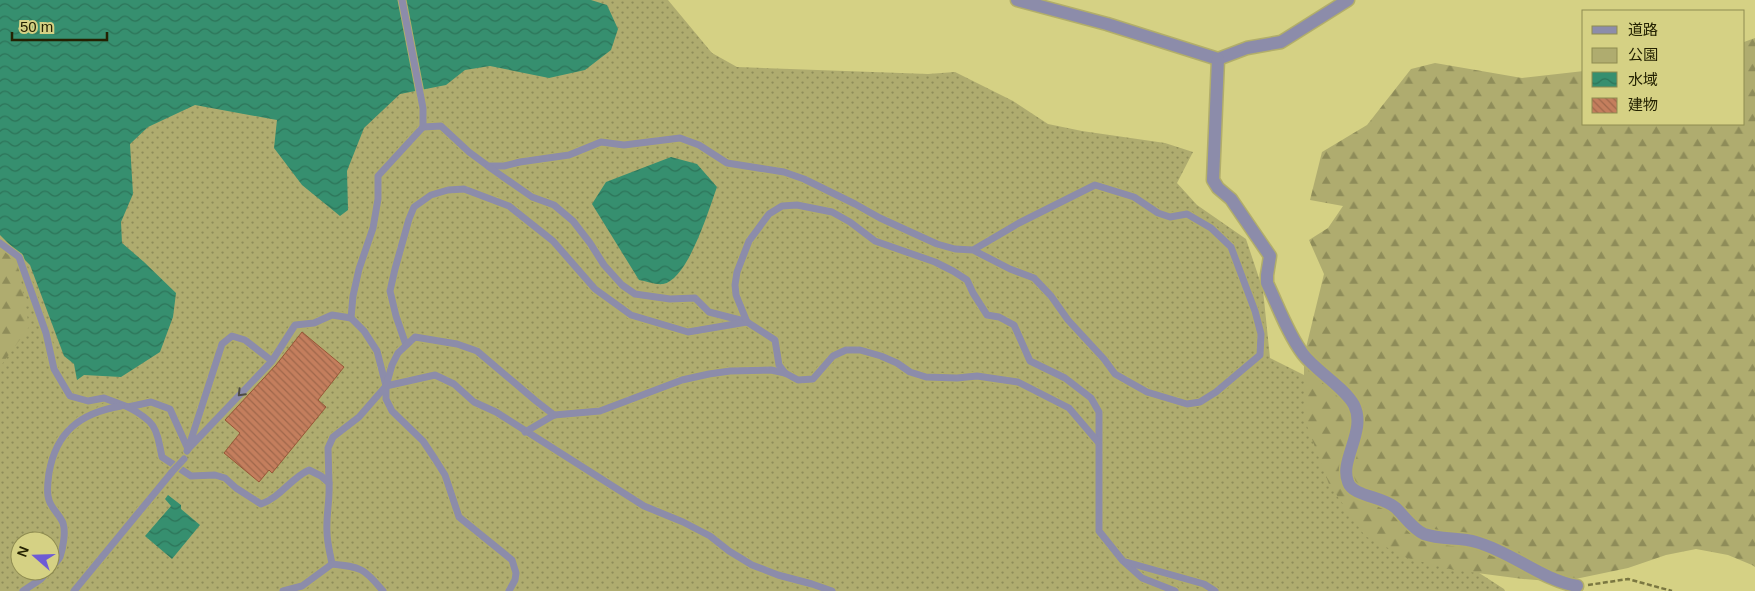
<svg xmlns="http://www.w3.org/2000/svg" width="1755" height="591" font-family="Helvetica,'Noto Sans JP',sans-serif">
	<defs>
		<pattern id="green-dots" width="8" height="8" patternUnits="userSpaceOnUse" patternTransform="scale(1.25)"><rect width="8" height="8" fill="#afac6f"/><path d="M2 2h.1M6 6h.1" fill="none" stroke="#8e8c59" stroke-width="1.8" stroke-linecap="round"/></pattern>
		<pattern id="forest-firs" width="22" height="20" patternUnits="userSpaceOnUse" patternTransform="scale(1.25)"><rect width="22" height="20" fill="#afac6f"/><path d="M5 1l3.5 6h-7zM16 11l3.5 6h-7z" fill="#8e8c59"/></pattern>
		<pattern id="water-waves" width="16" height="10" patternUnits="userSpaceOnUse" patternTransform="scale(1.25)"><rect width="16" height="10" fill="#368f6f"/><path d="M0 5q4-4 8 0t8 0" fill="none" stroke="#2d7459"/></pattern>
		<pattern id="building-back-hatch" width="6" height="6" patternUnits="userSpaceOnUse" patternTransform="scale(1.25)"><rect width="6" height="6" fill="#c47e5d"/><path d="M-1 5l2 2M0 0l6 6M5-1l2 2" fill="none" stroke="#9f674b"/></pattern>
	</defs>
	<rect width="100%" height="100%" fill="#d5d184"/>
	<!-- green -->
	<path fill="url(#green-dots)" fill-rule="evenodd" d="M 0,0 L 668,0 L 712,53 L 737,67 L 928,74 L 955,72 L 1013,101 L 1048,124 L 1082,131 L 1165,143 L 1193,152 L 1177,183 L 1197,205 L 1246,239 L 1263,290 L 1270,358 L 1318,382 L 1456,558 L 1504,589 L 1505,591 L 0,591 ZM 20,541 L 50,541 L 50,571 L 20,571 Z"/>
	<!-- forest -->
	<g fill="url(#forest-firs)">
		<path d="M 1755,38 L 1755,567 L 1752,565 L 1728,555 L 1696,549 L 1666,555 L 1628,568 L 1561,582 L 1523,579 L 1454,570 L 1407,558 L 1365,536 L 1329,484 L 1304,418 L 1304,356 L 1324,274 L 1309,240 L 1328,228 L 1343,206 L 1310,200 L 1322,152 L 1367,125 L 1411,69 L 1435,63 L 1522,78 L 1584,71 L 1584,124 L 1744,124 L 1744,42 Z"/>
		<path d="M 0,247 L 18,264 L 29,327 L 0,367 Z"/>
	</g>
	<!-- water -->
	<g fill="url(#water-waves)">
		<path d="M 0,0 L 591,0 L 607,5 L 618,29 L 611,50 L 585,70 L 549,78 L 490,66 L 465,70 L 446,85 L 400,94 L 364,128 L 347,171 L 348,210 L 340,216 L 302,185 L 274,148 L 277,120 L 195,105 L 148,127 L 130,144 L 133,194 L 121,222 L 122,243 L 144,262 L 176,293 L 173,317 L 160,352 L 121,377 L 84,375 L 77,380 L 74,364 L 64,356 L 30,265 L 0,235 Z"/>
		<path d="M 671,157 L 697,164 L 717,187 C 709,209 688,280 663,284 C 656,285 646,281 639,280 L 592,204 L 606,182 Z"/>
		<path d="M 168,495 L 181,505 L 181,509 L 200,525 L 172,559 L 145,536 L 171,506 L 165,499 Z"/>
	</g>
	<!-- building -->
	<path fill="url(#building-back-hatch)" stroke="#985636" d="M 302,332 L 344,367 L 318,400 L 326,407 L 272,473 L 269,470 L 259,482 L 224,453 L 240,433 L 225,420 L 276,365 Z"/>
	<g fill="none" stroke-linecap="round" stroke-linejoin="round">
		<defs>
			<g id="lane">
				<path d="M 423,127 L 441,126 L 469,152 L 488,166 L 504,166 L 520,162 L 569,155 L 601,142 L 624,145 L 680,138 L 699,145 L 727,163 L 784,172 L 804,179 L 855,204 L 880,218 L 937,244 L 955,249 L 973,250 L 1019,223 L 1095,185 L 1134,197 L 1158,213 L 1170,217 L 1187,214 L 1211,228 L 1231,247 L 1255,311 L 1261,334 L 1260,355 L 1216,392 L 1200,402 L 1187,404 L 1147,392 L 1115,374 L 1104,359 L 1068,320 L 1051,296 L 1034,278 L 1010,269 L 973,250"/>
				<path d="M 489,167 L 532,197 L 554,205 L 573,221 L 590,243 L 604,265 L 622,285 L 635,294 L 670,299 L 695,298 L 709,312 L 744,321"/>
				<path d="M 0,243 L 19,257 L 46,333 L 54,369 L 70,396 L 88,401 L 104,398 L 128,407 L 151,402 L 170,409 L 188,449 L 187,451"/>
				<path d="M 351,318 L 353,296 L 359,269 L 373,228 L 378,199 L 378,176 L 423,127 L 423,108 L 402,0"/>
				<path d="M 406,345 L 396,316 L 390,291 L 395,269 L 409,219 L 414,207 L 431,195 L 448,190 L 464,189 L 509,206 L 553,241 L 595,289 L 631,315 L 688,332 L 747,322"/>
				<path d="M 272,361 L 245,340 L 232,336 L 222,344 L 188,449 L 272,361 L 295,325 L 314,323 L 332,315 L 351,318 L 364,331 L 377,351 L 386,386 L 435,375 L 454,384 L 474,402 L 496,412 L 644,506 L 683,522 L 710,536 L 729,551 L 752,565 L 778,575 L 812,584 L 832,591"/>
				<path d="M 785,373 L 779,365 L 775,340 L 747,322 L 736,295 L 735,285 L 737,272 L 749,241 L 769,214 L 782,206 L 797,205 L 832,212 L 850,222 L 875,241 L 935,262 L 953,271 L 967,280 L 973,293 L 987,315 L 999,317 L 1014,325 L 1030,361 L 1065,378 L 1091,398 L 1099,412 L 1099,531 L 1123,561 L 1142,578 L 1175,591"/>
				<path d="M 128,407 C 156,422 156,427 162,457 L 191,476 L 215,475 L 225,478 L 236,488 L 261,504 C 281,497 291,478 309,470 L 321,476 L 329,483 C 330,500 326,515 327,532 C 327,542 330,553 332,564 L 302,586 L 283,591"/>
				<path d="M 525,432 L 554,415 L 600,411 L 682,380 L 709,374 L 730,371 L 771,370 L 785,373 L 798,380 L 813,379 L 833,356 L 846,350 L 860,350 L 881,356 L 897,363 L 910,372 L 926,377 L 957,378 L 977,376 L 1018,382 L 1069,408 L 1098,442"/>
				<path d="M 329,483 L 328,448 L 333,437 L 359,417 L 386,386"/>
				<path d="M 1126,562 L 1204,584 L 1215,591"/>
				<path d="M 332,564 C 361,567 364,568 383,591"/>
				<path d="M 50,569 C 53,565 58,561 60,557 C 63,548 66,532 63,523 C 60,515 51,508 49,500 C 46,492 48,481 49,473 C 56,432 80,413 121,406"/>
				<path d="M 23,591 L 41,579 L 48,571"/>
				<path d="M 74,591 L 172,472"/>
				<path d="M 509,591 L 515,580 L 516,573 L 512,560 L 459,517 L 445,475 L 435,459 L 423,441 L 392,411 L 386,399 L 386,386 L 392,365 L 398,353 L 415,337 L 457,344 L 477,351 L 536,401 L 554,415"/>
			</g>
			<g id="street">
				<path d="M 1017,0 L 1107,24 L 1218,59 L 1247,48 L 1281,42 L 1348,0"/>
				<path d="M 1218,59 L 1213,180 L 1218,188 L 1231,199 L 1270,256 L 1267,275 L 1267,283 C 1278,306 1288,334 1303,354 C 1316,371 1344,387 1354,405 C 1367,431 1339,460 1348,482 C 1353,497 1383,496 1396,508 C 1405,517 1413,529 1424,534 C 1441,540 1460,537 1476,542 C 1512,552 1540,579 1577,586"/>
			</g>
		</defs>
		<!-- lane casing -->
		<use href="#lane" stroke="#b2ae6a" stroke-width="9"/>
		<!-- street casing -->
		<use href="#street" stroke="#b2ae6a" stroke-width="15"/>
		<!-- path -->
		<path stroke="#7a7741" stroke-width="2.5" stroke-dasharray="5 2.5" stroke-linecap="butt" d="M 1588,585 L 1628,579 L 1672,591"/>
		<!-- lane -->
		<use href="#lane" stroke="#8c8caa" stroke-width="7"/>
		<!-- street -->
		<use href="#street" stroke="#8c8caa" stroke-width="12"/>
		<defs>
			<path id="lane-bridge" d="M 172,472 L 184,459"/>
		</defs>
		<!-- lane-bridge casing -->
		<use href="#lane-bridge" stroke="#b2ae6a" stroke-width="9" stroke-linecap="butt"/>
		<!-- lane-bridge -->
		<use href="#lane-bridge" stroke="#8c8caa" stroke-width="7"/>
	</g>
	<!-- one-way arrows -->
	<defs><path id="oneway-chevron" d="M-2-3.5L2.5 0L-2 3.5" fill="none" stroke-width="1.6" stroke-linecap="round" stroke-linejoin="round" transform="scale(1.25)"/></defs>
	<use stroke="#4e4c45" href="#oneway-chevron" transform="translate(241 393) rotate(134)"/>
	<!-- legend -->
	<rect x="1582" y="10" width="162" height="115" fill="#d5d184" stroke="#8e8b50"/>
	<rect x="1592" y="26" width="25" height="8" fill="#8c8caa" stroke="#8e8b50"/>
	<text x="1628" y="35" font-size="15" fill="#242202">道路</text>
	<rect x="1592" y="48" width="25" height="15" fill="#afac6f" stroke="#8e8b50"/>
	<text x="1628" y="60" font-size="15" fill="#242202">公園</text>
	<rect x="1592" y="72" width="25" height="15" fill="url(#water-waves)" stroke="#8e8b50"/>
	<text x="1628" y="85" font-size="15" fill="#242202">水域</text>
	<rect x="1592" y="98" width="25" height="15" fill="url(#building-back-hatch)" stroke="#8e8b50"/>
	<text x="1628" y="110" font-size="15" fill="#242202">建物</text>
	<!-- north arrow -->
	<g transform="translate(35 556) rotate(290)"><circle r="24" fill="#d5d184" stroke="#8e8b50"/>
	<path d="M0-4L9 19L0 12L-9 19Z" fill="#6d5bd5"/>
	<text y="-8" font-size="14" font-weight="bold" text-anchor="middle" fill="#242202">N</text>
	</g>
	<!-- scale -->
	<path d="M12 32v8h95v-8" fill="none" stroke="#242202" stroke-width="2.5"/>
	<text x="20" y="32" font-size="15" fill="#242202" stroke="#d5d184" stroke-width="4" paint-order="stroke">50 m</text>
</svg>
